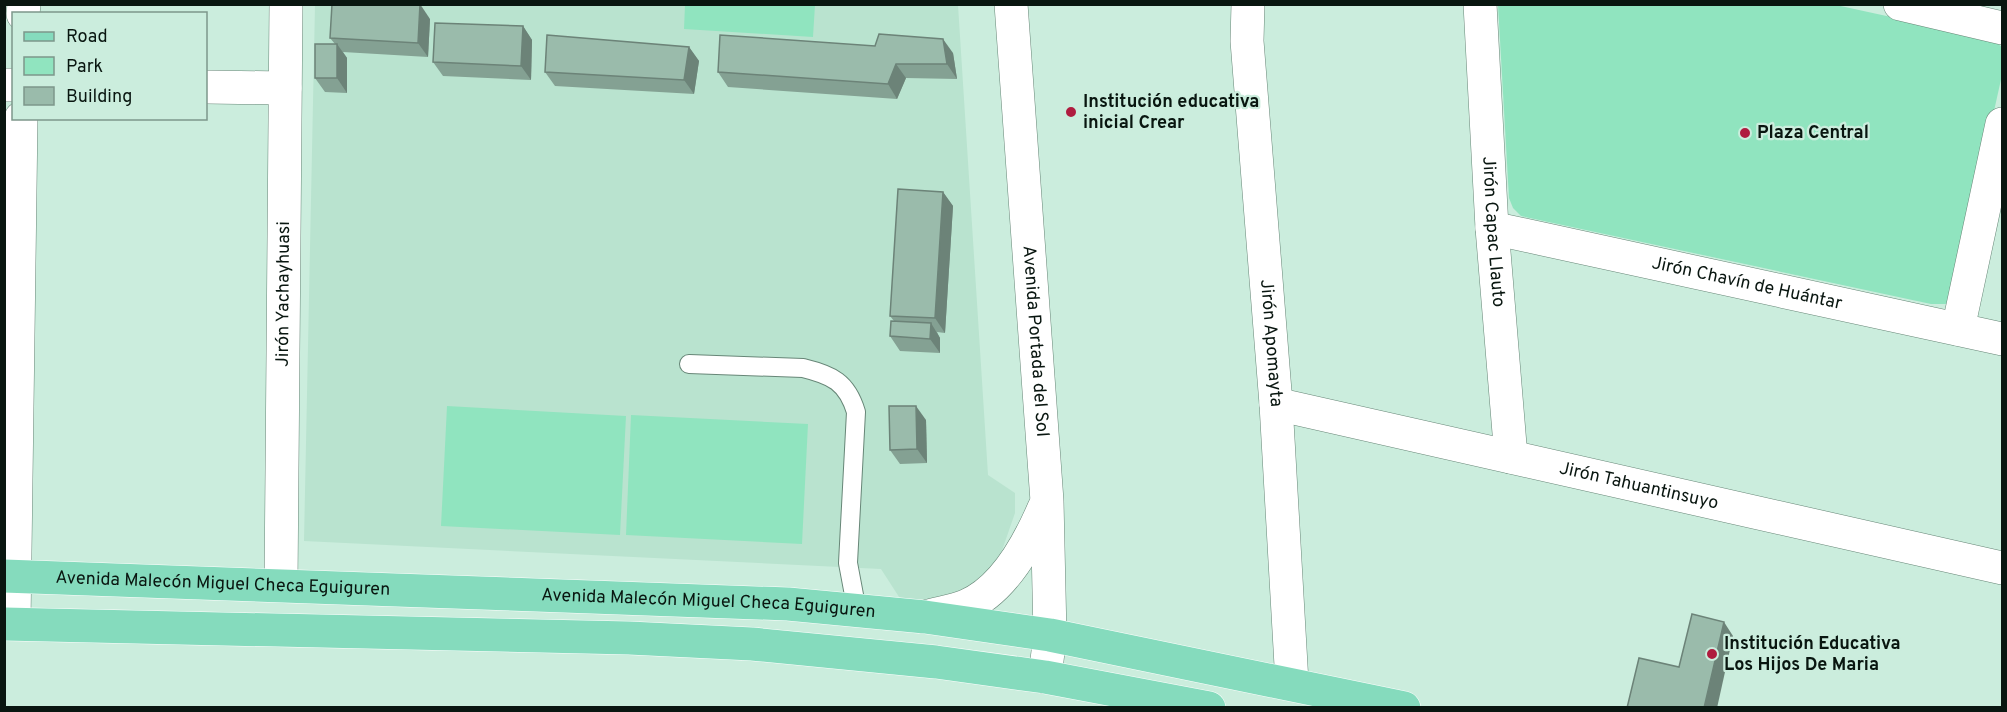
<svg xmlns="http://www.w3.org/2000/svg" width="2007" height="712" font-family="Overpass,sans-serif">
	<rect width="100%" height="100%" fill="#cbeddd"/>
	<!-- built -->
	<path fill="#b9e3cf" d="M 315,5 L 958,5 L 988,475 L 1015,493 L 1015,513 L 999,559 L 983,578 L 954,593 L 931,600 L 901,600 L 881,569 L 304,541 Z"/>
	<!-- green -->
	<g fill="#90e4bf">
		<path d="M 685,5 L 815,5 L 813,37 L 684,29 Z"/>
		<path d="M 1498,5 L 1836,5 L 1992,39 L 2002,47 L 2002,75 L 1954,291 L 1947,304 L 1931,304 L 1521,216 L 1513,208 L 1509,198 Z"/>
		<path d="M 447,406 L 626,416 L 620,535 L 441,526 Z"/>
		<path d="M 631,415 L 808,424 L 802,544 L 626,535 Z"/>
	</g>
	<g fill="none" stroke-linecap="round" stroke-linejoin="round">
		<defs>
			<path id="service" d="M 689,364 L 803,368 C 832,375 847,382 856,412 L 848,563 L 857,611"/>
			<g id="minor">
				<path id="s1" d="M 1248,4 L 1247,41 L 1276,404 L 1292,683"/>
				<path id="s2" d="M 1480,4 L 1492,228 L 1511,457"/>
				<path d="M 1900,4 L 2002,28"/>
				<path d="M 23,14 L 24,4"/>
				<path d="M 4,85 L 14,85"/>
				<path d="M 206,87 L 285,88"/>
				<path id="s3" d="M 1492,228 L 2002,339"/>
				<path d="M 1958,329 L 2002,124"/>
				<path id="s4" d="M 1276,404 L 2002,568"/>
				<path id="s5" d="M 281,585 L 286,4"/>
				<path d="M 14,624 L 21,118"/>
			</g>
			<g id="tertiary">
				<path id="s6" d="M 1011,4 L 1047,501 L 1050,635 L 1045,677"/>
				<path d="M 925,617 C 938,613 954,611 966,606 C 1004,590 1029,543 1044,508"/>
			</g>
			<g id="primary">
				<path id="s7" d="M 4,576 L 788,604 L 925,617 L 1050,635 L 1404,708"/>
				<path d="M 4,624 L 629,638 L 752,644 L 936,662 L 1045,677 L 1209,708"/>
			</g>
		</defs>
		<!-- service casing -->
		<use href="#service" stroke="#678677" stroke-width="20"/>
		<!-- minor casing -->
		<use href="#minor" stroke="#678677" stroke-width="34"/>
		<!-- tertiary casing -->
		<use href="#tertiary" stroke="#678677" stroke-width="34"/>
		<!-- primary casing -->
		<use href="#primary" stroke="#fff" stroke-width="34"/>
		<!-- service -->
		<use href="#service" stroke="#fff" stroke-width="18"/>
		<!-- minor -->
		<use href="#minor" stroke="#fff" stroke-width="33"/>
		<!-- tertiary -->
		<use href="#tertiary" stroke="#fff" stroke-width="33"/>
		<!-- primary -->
		<use href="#primary" stroke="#85dbbd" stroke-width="33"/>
	</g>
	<!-- wall -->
	<g fill="#84a193">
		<path d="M 430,19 L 428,57 L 343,52 L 347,58 L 347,93 L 325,92 L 315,78 L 335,44 L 330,38 Z"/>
		<path d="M 523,26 L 532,40 L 531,80 L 443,76 L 433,62 Z"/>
		<path d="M 689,47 L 699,61 L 694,94 L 555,86 L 545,72 Z"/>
		<path d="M 953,53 L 957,79 L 906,78 L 897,99 L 728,87 L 718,72 Z"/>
		<path d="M 943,192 L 953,206 L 945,333 L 937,332 L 940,338 L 940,353 L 900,351 L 890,336 L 894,321 L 890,316 Z"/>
		<path d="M 926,420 L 927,463 L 900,464 L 890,450 Z"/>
	</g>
	<!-- shaded-wall -->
	<g fill="#6c8378">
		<path d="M 420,4 L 430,19 L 428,57 L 418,43 Z"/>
		<path d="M 523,26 L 532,40 L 531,80 L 521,66 Z"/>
		<path d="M 943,39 L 953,53 L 957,79 L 947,64 Z"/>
		<path d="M 337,44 L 347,58 L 347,93 L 337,78 Z"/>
		<path d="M 689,47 L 699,61 L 694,94 L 684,80 Z"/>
		<path d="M 896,64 L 906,78 L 897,99 L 888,84 Z"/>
		<path d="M 943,192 L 953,206 L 945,333 L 935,318 Z"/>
		<path d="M 931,323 L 940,338 L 940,353 L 930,339 Z"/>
		<path d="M 916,406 L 926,420 L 927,463 L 917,449 Z"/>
		<path d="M 1724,622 L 1733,636 L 1717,708 L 1704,708 Z"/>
	</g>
	<!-- building -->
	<g fill="#9abbab" stroke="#6c8378" stroke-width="1.5">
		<path d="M 332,4 L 420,4 L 418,43 L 330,38 Z"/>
		<path d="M 435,23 L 523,26 L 521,66 L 433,62 Z"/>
		<path d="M 879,34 L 943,39 L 947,64 L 896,64 L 888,84 L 718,72 L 720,35 L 875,46 Z"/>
		<path d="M 547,35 L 689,47 L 684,80 L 545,72 Z"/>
		<rect x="315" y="44" width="22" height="34"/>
		<path d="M 898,189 L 943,192 L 935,318 L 890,316 Z"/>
		<path d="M 891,321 L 931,323 L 930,339 L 890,336 Z"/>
		<path d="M 889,406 L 916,406 L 917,449 L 890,450 Z"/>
		<path d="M 1692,614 L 1724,622 L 1704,708 L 1627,708 L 1639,658 L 1679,667 Z"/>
	</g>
	<!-- markers -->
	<g fill="#af1c3f" stroke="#cbeddd" stroke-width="2">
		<circle cx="1071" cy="112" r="6"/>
		<circle cx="1745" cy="133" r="6"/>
		<circle cx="1712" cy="654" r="6"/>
	</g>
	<g text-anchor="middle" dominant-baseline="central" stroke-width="4.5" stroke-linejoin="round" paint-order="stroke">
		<!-- poi labels -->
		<g font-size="18" font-weight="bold" fill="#091610" stroke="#cbeddd" text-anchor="start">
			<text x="1083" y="102">Institución educativa<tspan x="1083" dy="21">inicial Crear</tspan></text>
			<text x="1757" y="133">Plaza Central</text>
			<text x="1724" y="644">Institución Educativa<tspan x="1724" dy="21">Los Hijos De Maria</tspan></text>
		</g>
		<!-- street labels -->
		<g font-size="18" fill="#091610" stroke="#cbeddd">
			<text stroke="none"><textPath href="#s2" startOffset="228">Jirón Capac Llauto</textPath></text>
			<text stroke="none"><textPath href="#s3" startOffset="261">Jirón Chavín de Huántar</textPath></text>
			<text stroke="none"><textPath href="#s5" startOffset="291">Jirón Yachayhuasi</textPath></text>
			<text stroke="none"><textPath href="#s6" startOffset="338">Avenida Portada del Sol</textPath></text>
			<text stroke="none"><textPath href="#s1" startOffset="340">Jirón Apomayta</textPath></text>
			<text stroke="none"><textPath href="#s4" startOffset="372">Jirón Tahuantinsuyo</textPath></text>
			<text stroke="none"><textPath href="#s7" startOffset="219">Avenida Malecón Miguel Checa Eguiguren</textPath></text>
			<text stroke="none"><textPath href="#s7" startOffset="705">Avenida Malecón Miguel Checa Eguiguren</textPath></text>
		</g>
	</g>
	<!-- border -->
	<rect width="2007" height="712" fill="none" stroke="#091610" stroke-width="12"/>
	<!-- legend -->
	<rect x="12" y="12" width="195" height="108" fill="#cbeddd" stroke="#7d978b" stroke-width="1.5"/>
	<rect x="24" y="32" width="30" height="9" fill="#85dbbd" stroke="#7d978b" stroke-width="1.5"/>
	<text x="66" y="42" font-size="18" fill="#091610">Road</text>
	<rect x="24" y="57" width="30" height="18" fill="#90e4bf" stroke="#7d978b" stroke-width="1.5"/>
	<text x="66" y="72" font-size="18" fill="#091610">Park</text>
	<rect x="24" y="87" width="30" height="18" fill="#9abbab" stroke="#7d978b" stroke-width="1.5"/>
	<text x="66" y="102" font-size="18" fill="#091610">Building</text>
</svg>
